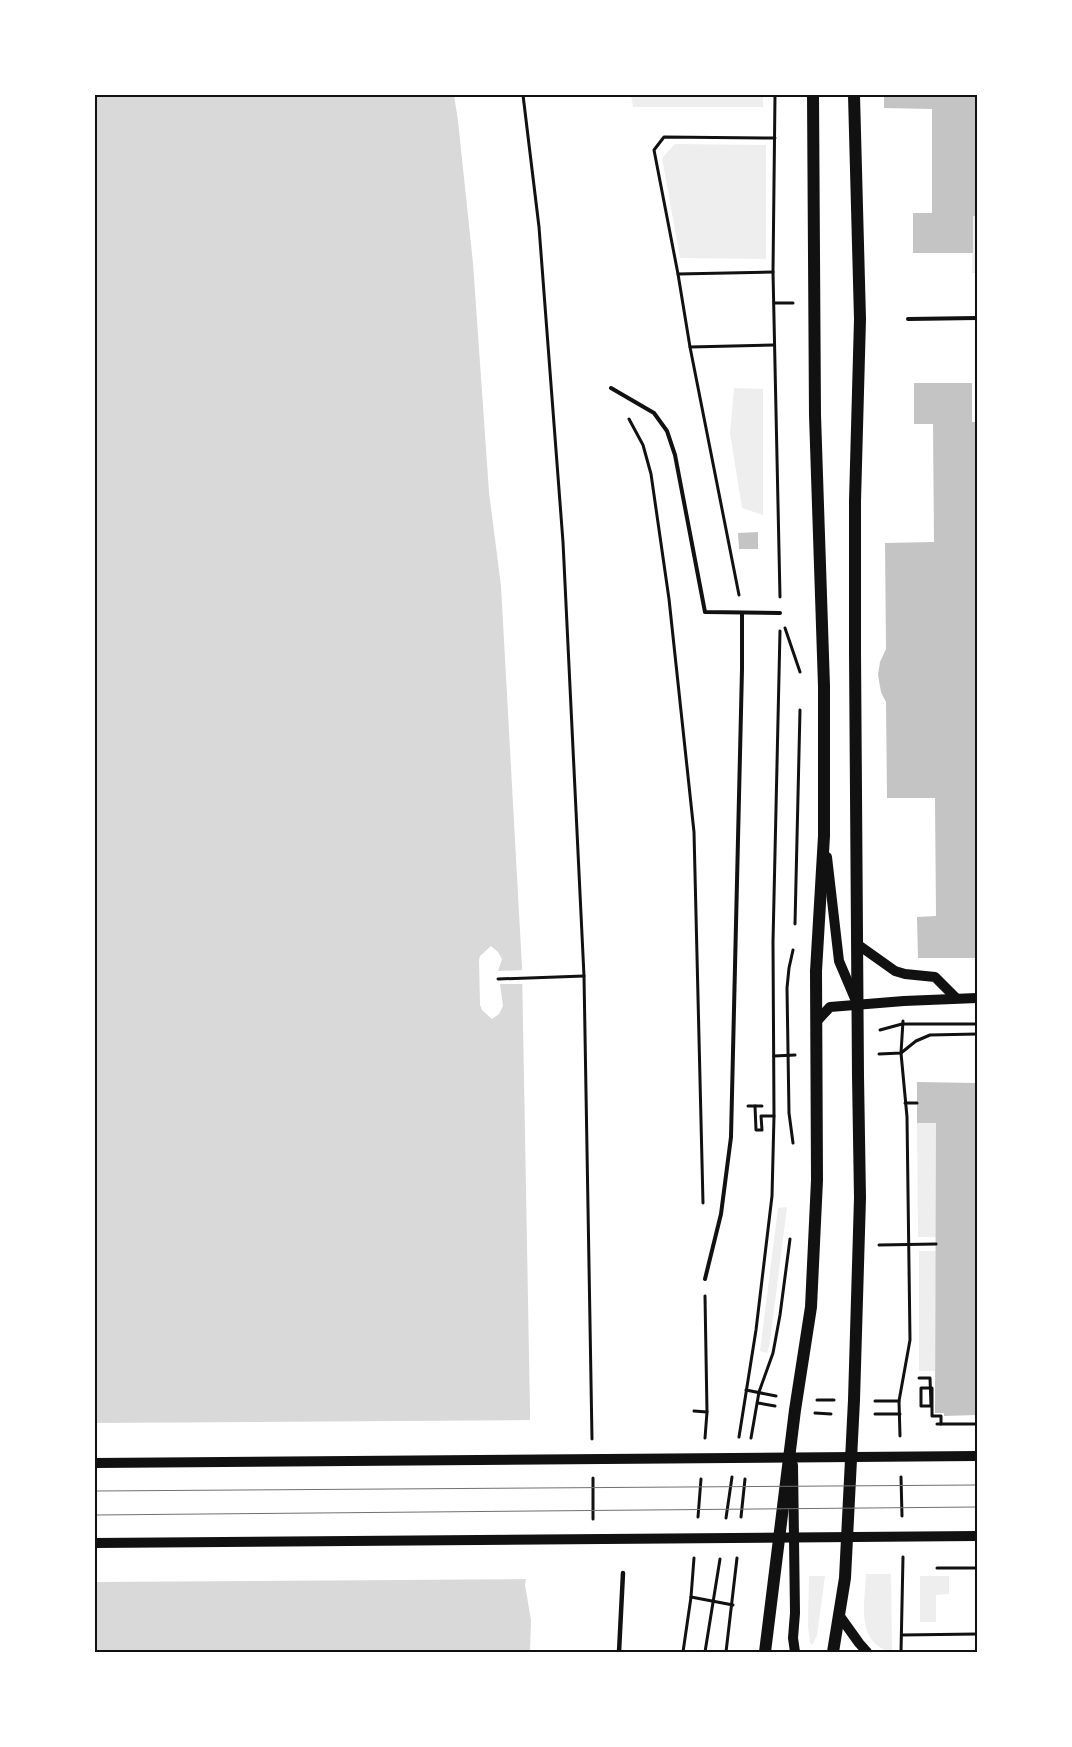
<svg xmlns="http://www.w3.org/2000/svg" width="1072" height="1747" font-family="Arial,sans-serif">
	<rect width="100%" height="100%" fill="#fff"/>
	<!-- green -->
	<g fill="#eee">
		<path d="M 631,95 L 763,95 L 763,107 L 633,107 Z"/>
		<path d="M 675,144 L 766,145 L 766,259 L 680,258 L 662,158 Z"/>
		<path d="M 973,216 L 977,216 L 977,273 L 972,273 Z"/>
		<path d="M 734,388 L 763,389 L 763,515 L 742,508 L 730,433 Z"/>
		<path d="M 917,1123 L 936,1123 L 936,1237 L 918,1237 Z"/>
		<path d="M 787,1207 L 770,1342 L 767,1353 L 760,1351 L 778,1208 Z"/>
		<path d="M 919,1251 L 936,1251 L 935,1371 L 919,1371 Z"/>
		<path d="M 866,1574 L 891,1574 L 892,1652 C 855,1643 865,1603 866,1574 Z"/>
		<path d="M 809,1576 L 825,1576 L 817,1636 L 812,1645 L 810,1643 L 808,1626 Z"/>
		<path d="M 920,1576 L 949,1576 L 949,1594 L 936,1595 L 936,1622 L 920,1622 Z"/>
	</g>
	<!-- water -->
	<path fill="#d9d9d9" d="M 95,95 L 454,95 L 458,121 L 473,263 L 489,492 L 501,586 L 522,967 L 530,1411 L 529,1558 L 525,1585 L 531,1620 L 530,1652 L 95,1652 Z"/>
	<!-- pier -->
	<g fill="#fff">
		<path d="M 491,946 L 498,952 L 502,959 L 498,971 L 525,970 L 525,984 L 500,984 L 503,1006 L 499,1014 L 492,1019 L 482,1010 L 480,1005 L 479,960 L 480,956 Z"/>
		<path d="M 532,1420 L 531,1558 L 529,1579 L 95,1582 L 95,1423 Z"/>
	</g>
	<!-- building -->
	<g fill="#c4c4c4">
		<path d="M 884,95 L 977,95 L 977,216 L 973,216 L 973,253 L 913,253 L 913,213 L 932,213 L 932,109 L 884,108 Z"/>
		<path d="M 914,383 L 972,383 L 972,422 L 977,422 L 977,921 L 975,921 L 975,958 L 918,958 L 917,917 L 936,916 L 935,798 L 887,798 L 886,702 L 881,692 L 878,675 L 880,662 L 886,649 L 885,543 L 934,542 L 933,424 L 914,424 Z"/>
		<path d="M 758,532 L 758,549 L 739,549 L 738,533 Z"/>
		<path d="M 917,1082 L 976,1083 L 977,1415 L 944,1416 L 944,1413 L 935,1413 L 936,1123 L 917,1123 Z"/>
	</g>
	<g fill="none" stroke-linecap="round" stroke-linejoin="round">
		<!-- path -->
		<g stroke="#111" stroke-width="3">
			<path d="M 523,95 L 539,227 L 563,542 L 584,976 L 592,1439"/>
			<path d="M 775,95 L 773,272 L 780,597"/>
			<path d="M 678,274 L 773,272"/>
			<path d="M 774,303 L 793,303"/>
			<path d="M 690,347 L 774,345"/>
			<path d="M 629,419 L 643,445 L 651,474 L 669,599 L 694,832 L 703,1203"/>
			<path d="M 739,595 L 690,347 L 678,274 L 654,150 L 664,137 L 775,138"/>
			<path d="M 785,628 L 800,672"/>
			<path d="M 795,924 L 800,710"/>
			<path d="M 498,979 L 584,976"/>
			<path d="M 880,1030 L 902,1024 L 977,1024"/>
			<path d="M 879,1054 L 901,1053 L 916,1041 L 930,1035 L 977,1034"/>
			<path d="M 774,1056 L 795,1055"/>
			<path d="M 905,1103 L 917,1103"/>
			<path d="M 748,1106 L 762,1106"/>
			<path d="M 755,1106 L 756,1130 L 762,1130 L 761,1116 L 774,1116"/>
			<path d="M 793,1143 L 789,1113 L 787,988 L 789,968 L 793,950"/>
			<path d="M 879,1245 L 936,1244"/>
			<path d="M 919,1378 L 930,1378 L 931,1406 L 921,1406 L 921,1388 L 932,1388 L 932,1416 L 941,1416 L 941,1424"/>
			<path d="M 746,1390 L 776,1396"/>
			<path d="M 817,1400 L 834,1400"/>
			<path d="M 875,1401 L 899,1401"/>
			<path d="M 758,1403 L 775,1406"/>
			<path d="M 694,1411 L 707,1412"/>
			<path d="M 815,1413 L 831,1414"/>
			<path d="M 875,1414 L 900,1414"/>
			<path d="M 937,1424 L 977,1424"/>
			<path d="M 900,1436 L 899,1401 L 910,1340 L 907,1117 L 901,1053 L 903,1021"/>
			<path d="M 739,1437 L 756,1330 L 772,1196 L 774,1116 L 773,942 L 780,631"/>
			<path d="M 705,1438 L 707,1412 L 705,1296"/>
			<path d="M 751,1438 L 759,1392 L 773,1353 L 780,1315 L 790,1239"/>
			<path d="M 901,1477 L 902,1516"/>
			<path d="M 593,1478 L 593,1519"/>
			<path d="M 698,1517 L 701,1479"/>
			<path d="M 741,1517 L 745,1479"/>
			<path d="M 726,1518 L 732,1477"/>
			<path d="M 937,1568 L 977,1568"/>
			<path d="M 691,1597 L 733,1605"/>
			<path d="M 902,1635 L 977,1634"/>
			<path d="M 683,1652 L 691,1597 L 694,1558"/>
			<path d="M 705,1652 L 720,1559"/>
			<path d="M 726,1652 L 737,1558"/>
			<path d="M 901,1652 L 903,1557"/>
		</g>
		<!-- service -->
		<g stroke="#111" stroke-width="4">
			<path d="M 908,319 L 977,318"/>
			<path d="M 611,388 L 654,413 L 667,431 L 675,455 L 705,612 L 780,613"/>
			<path d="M 705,1279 L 721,1214 L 731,1137 L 742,669 L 742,613"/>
		</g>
		<!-- pedestrian -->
		<path stroke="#111" stroke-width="4.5" d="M 619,1652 L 623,1573"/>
		<!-- secondary -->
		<g stroke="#111" stroke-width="10">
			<path d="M 827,857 L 839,961 L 856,1001"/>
			<path d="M 857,944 L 895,971 L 905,974 L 935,977 L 956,998"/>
			<path d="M 817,1021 L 830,1007 L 904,1001 L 977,998"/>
			<path d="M 95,1463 L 977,1456"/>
			<path d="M 793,1465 L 795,1613 L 793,1638 L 795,1652"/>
			<path d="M 95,1543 L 977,1536"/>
			<path d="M 839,1615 L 859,1643 L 867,1652"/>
		</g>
		<!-- primary -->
		<g stroke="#111" stroke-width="12">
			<path d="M 765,1652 L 795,1410 L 811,1307 L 817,1180 L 816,971 L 824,836 L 824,686 L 815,415 L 813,95"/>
			<path d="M 833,1652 L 845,1578 L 854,1400 L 860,1198 L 858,1076 L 855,652 L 855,501 L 860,319 L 854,95"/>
		</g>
		<!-- tram -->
		<g stroke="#707070" stroke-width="1">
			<path d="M 95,1491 L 977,1485"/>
			<path d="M 95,1515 L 977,1507"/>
		</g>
	</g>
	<!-- border -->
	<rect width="1072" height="1747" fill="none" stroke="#ffffff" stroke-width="192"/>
	<rect x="96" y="96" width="880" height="1555" fill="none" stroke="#111" stroke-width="2"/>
</svg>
